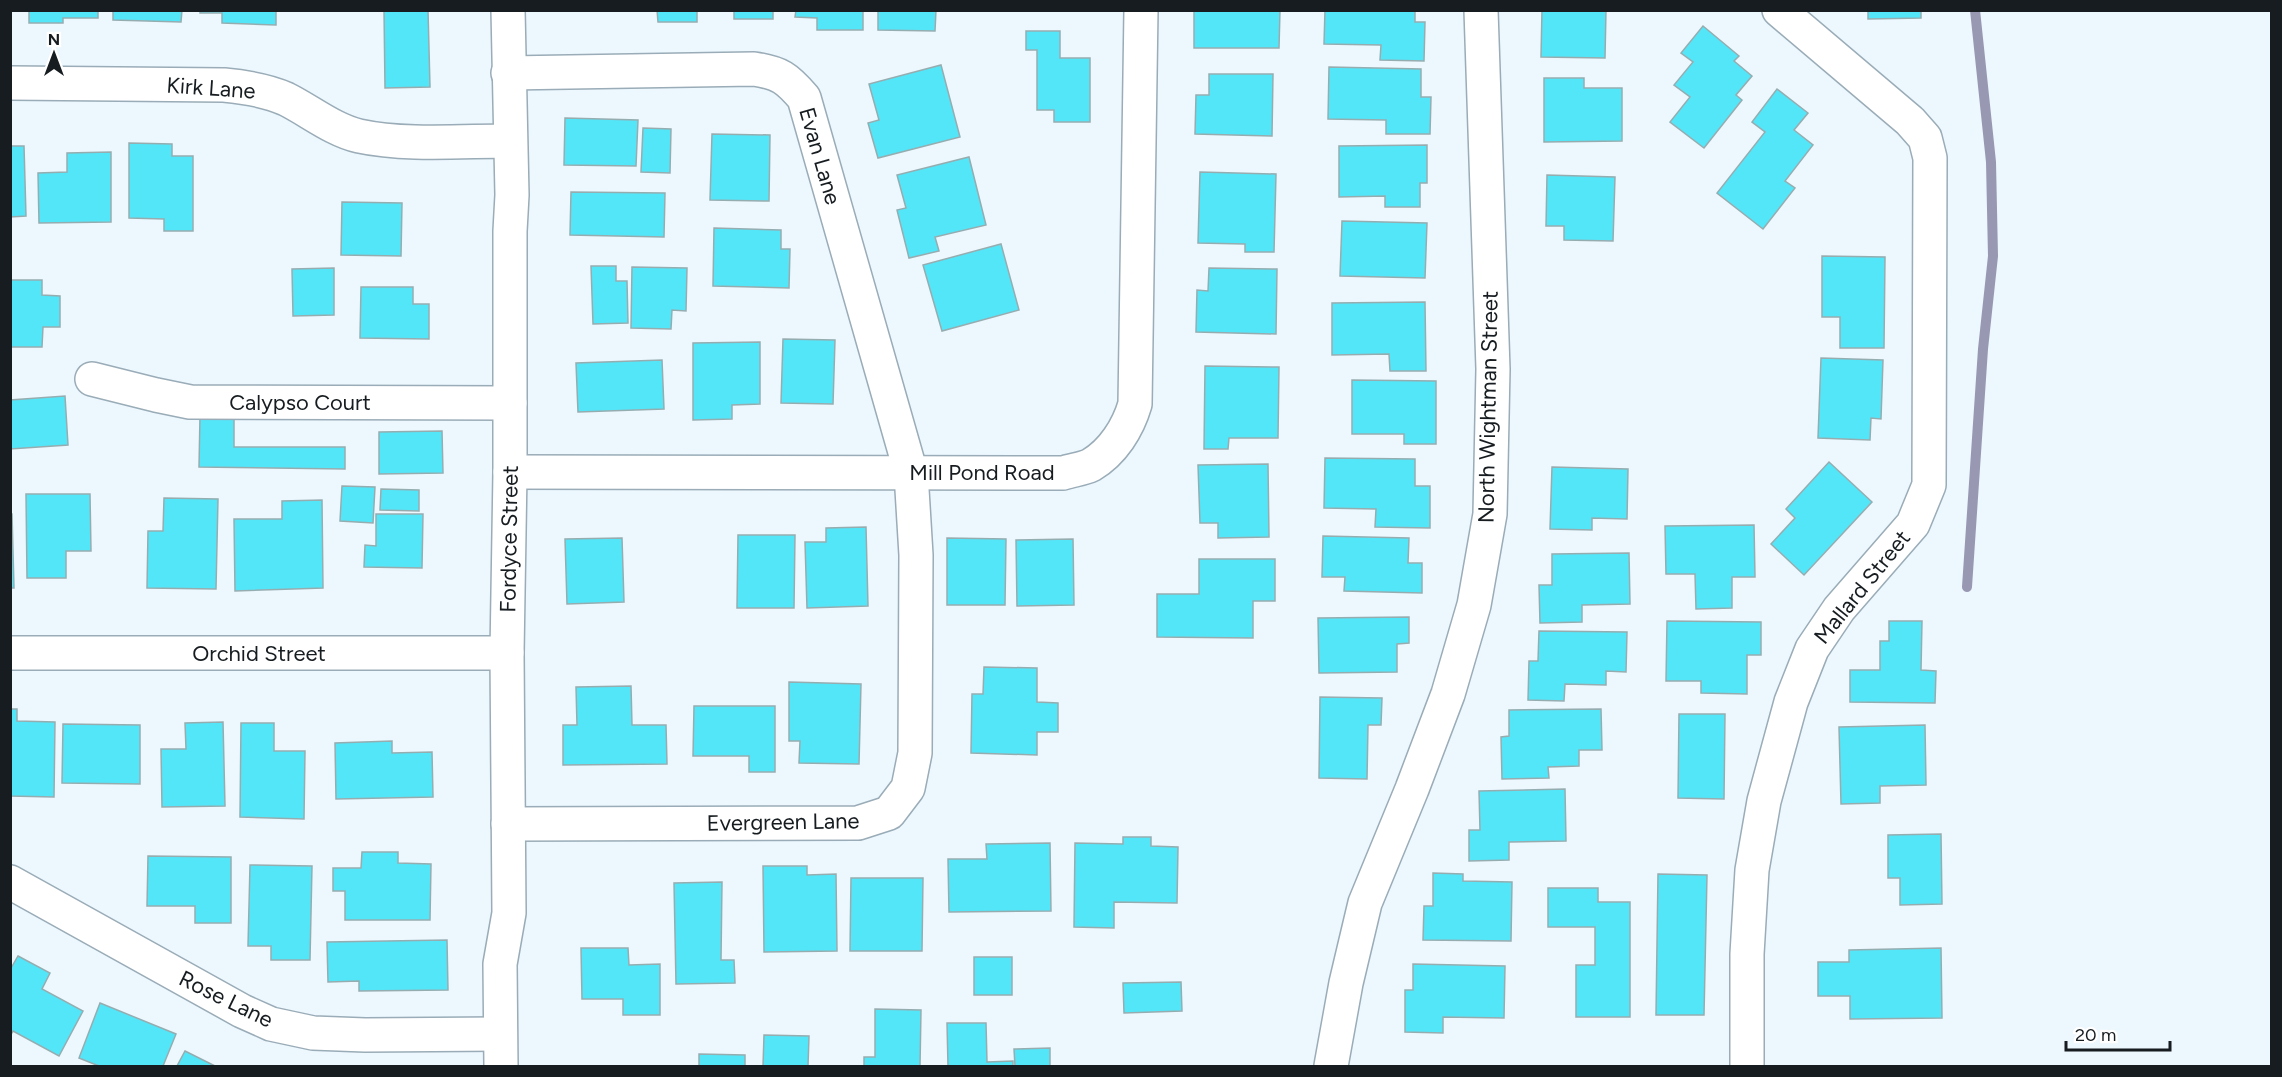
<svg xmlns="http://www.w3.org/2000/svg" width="2282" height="1077" font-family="Figtree,sans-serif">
	<rect width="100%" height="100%" fill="#ecf7fe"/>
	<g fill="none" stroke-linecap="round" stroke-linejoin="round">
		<!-- stream -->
		<path stroke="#9898b3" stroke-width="10" d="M 1967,587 L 1983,349 L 1993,256 L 1991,162 L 1975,10"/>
	</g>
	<!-- building -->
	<g fill="#53e6f9" stroke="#96adb0" stroke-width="1.5">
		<path d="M 29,10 L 98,10 L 98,18 L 63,18 L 63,23 L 29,23 Z"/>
		<path d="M 113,10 L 182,10 L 181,22 L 113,20 Z"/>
		<path d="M 200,10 L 276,10 L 276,25 L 222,23 L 222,13 L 200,13 Z"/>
		<path d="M 384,10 L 428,10 L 430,87 L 385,88 Z"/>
		<path d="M 657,10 L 697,10 L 697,22 L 658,22 Z"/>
		<rect x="734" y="10" width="39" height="9"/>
		<path d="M 796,10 L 863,10 L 863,30 L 817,30 L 817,18 L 795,17 Z"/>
		<path d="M 878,10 L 936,10 L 935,31 L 878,30 Z"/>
		<path d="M 1194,10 L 1280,10 L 1279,48 L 1194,48 Z"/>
		<path d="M 1325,10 L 1415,10 L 1415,22 L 1425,22 L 1424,61 L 1380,60 L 1381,45 L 1324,44 Z"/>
		<path d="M 1542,10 L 1606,10 L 1605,58 L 1541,57 Z"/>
		<path d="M 1868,10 L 1921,10 L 1921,18 L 1868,19 Z"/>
		<path d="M 1703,26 L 1739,56 L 1734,61 L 1752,76 L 1736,95 L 1742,100 L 1704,148 L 1670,122 L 1690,97 L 1674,85 L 1693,62 L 1681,53 Z"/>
		<path d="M 1026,31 L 1060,31 L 1060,58 L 1090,58 L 1090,122 L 1054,122 L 1054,110 L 1037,110 L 1037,50 L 1026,50 Z"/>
		<path d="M 941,65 L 960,137 L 878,158 L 868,123 L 879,120 L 869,84 Z"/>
		<path d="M 1329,67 L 1421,69 L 1421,97 L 1431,97 L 1430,134 L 1386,134 L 1386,120 L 1328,119 Z"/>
		<path d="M 1209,74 L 1273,74 L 1272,136 L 1195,134 L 1196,95 L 1209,95 Z"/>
		<path d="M 1544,78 L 1584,78 L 1584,88 L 1622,88 L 1622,141 L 1544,142 Z"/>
		<path d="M 1777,89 L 1808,113 L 1794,130 L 1813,145 L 1785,181 L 1795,188 L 1763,229 L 1717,193 L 1765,132 L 1752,122 Z"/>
		<path d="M 565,118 L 638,120 L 636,166 L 564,165 Z"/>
		<path d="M 643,128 L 671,129 L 670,173 L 641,172 Z"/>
		<path d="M 712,134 L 770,135 L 769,201 L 710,200 Z"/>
		<path d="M 129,143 L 172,144 L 172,156 L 193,156 L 193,231 L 164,231 L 164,219 L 129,218 Z"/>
		<path d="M 1427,145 L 1427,183 L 1420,183 L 1420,207 L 1385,207 L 1385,196 L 1339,197 L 1339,146 Z"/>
		<path d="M 10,146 L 24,146 L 26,216 L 10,217 Z"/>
		<path d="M 111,152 L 111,222 L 39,223 L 38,173 L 67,172 L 67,153 Z"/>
		<path d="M 969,157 L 986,225 L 935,237 L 939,251 L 909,258 L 897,210 L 906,208 L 897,175 Z"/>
		<path d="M 1200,172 L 1276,174 L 1274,252 L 1245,252 L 1245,244 L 1198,243 Z"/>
		<path d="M 1547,175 L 1615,177 L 1613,241 L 1564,240 L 1564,226 L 1546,226 Z"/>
		<path d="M 571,192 L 665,193 L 664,237 L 570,235 Z"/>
		<path d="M 342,202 L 402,203 L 401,256 L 341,255 Z"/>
		<path d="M 1342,221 L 1427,223 L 1425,278 L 1340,276 Z"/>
		<path d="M 714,228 L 781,230 L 781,249 L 790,249 L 789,288 L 713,286 Z"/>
		<path d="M 1001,244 L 1019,310 L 942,331 L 923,265 Z"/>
		<path d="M 1822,256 L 1885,257 L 1884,348 L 1840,348 L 1840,317 L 1822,317 Z"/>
		<path d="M 591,266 L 616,266 L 616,281 L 627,281 L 628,323 L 593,324 Z"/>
		<path d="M 632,267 L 687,268 L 686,311 L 672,310 L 671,329 L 631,328 Z"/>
		<path d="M 334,268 L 334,315 L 293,316 L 292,269 Z"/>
		<path d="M 1209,268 L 1277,269 L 1276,334 L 1196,332 L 1197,290 L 1208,291 Z"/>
		<path d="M 10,280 L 42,280 L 42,295 L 60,296 L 60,327 L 43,327 L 42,347 L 10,347 Z"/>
		<path d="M 361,287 L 413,287 L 413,304 L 429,304 L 429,339 L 360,338 Z"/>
		<path d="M 1425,302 L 1426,371 L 1390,371 L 1389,354 L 1332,355 L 1332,303 Z"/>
		<path d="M 783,339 L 835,340 L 833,404 L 781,403 Z"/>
		<path d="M 760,342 L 760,404 L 732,405 L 732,419 L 693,420 L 693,343 Z"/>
		<path d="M 1821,358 L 1883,360 L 1881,419 L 1871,418 L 1870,440 L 1818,438 Z"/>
		<path d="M 662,360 L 664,409 L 578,412 L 576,363 Z"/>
		<path d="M 1205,366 L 1279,367 L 1278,438 L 1229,438 L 1228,449 L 1204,449 Z"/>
		<path d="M 1352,380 L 1436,381 L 1436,444 L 1404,444 L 1404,434 L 1352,434 Z"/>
		<path d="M 65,396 L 68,445 L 10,449 L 10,400 Z"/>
		<path d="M 200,416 L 234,416 L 234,447 L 345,447 L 345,469 L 199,467 Z"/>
		<path d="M 442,431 L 443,473 L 379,474 L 379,432 Z"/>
		<path d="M 1325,458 L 1415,459 L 1415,486 L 1430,486 L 1430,528 L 1375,527 L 1376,509 L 1324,508 Z"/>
		<path d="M 1829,462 L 1872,502 L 1804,575 L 1771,544 L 1795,518 L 1786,509 Z"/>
		<path d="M 1268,464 L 1269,537 L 1218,538 L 1218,523 L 1200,523 L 1198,465 Z"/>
		<path d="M 1552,467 L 1628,469 L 1627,519 L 1592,518 L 1592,530 L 1550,529 Z"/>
		<path d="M 342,486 L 375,487 L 373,523 L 340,521 Z"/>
		<path d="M 381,489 L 419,490 L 419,511 L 380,510 Z"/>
		<path d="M 26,494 L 90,494 L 91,551 L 66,551 L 66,578 L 27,578 Z"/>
		<path d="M 164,498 L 218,499 L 216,589 L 147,588 L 148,531 L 163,531 Z"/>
		<path d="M 322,500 L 323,588 L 235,591 L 234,519 L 282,519 L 282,501 Z"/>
		<path d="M 10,514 L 12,514 L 14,588 L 10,588 Z"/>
		<path d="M 376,514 L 423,514 L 422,568 L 364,567 L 365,545 L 376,546 Z"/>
		<path d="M 1754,525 L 1755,577 L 1732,577 L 1732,608 L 1696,609 L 1695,574 L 1666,574 L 1665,526 Z"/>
		<path d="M 866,527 L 868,606 L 807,608 L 805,542 L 826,542 L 826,528 Z"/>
		<path d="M 738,535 L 795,535 L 794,608 L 737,608 Z"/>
		<path d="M 1323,536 L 1409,538 L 1408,563 L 1422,563 L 1422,593 L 1344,591 L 1345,577 L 1322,577 Z"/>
		<path d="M 622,538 L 624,602 L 567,604 L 565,539 Z"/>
		<path d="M 947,538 L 1006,539 L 1005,605 L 947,605 Z"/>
		<path d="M 1073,539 L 1074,605 L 1017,606 L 1016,540 Z"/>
		<path d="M 1629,553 L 1630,604 L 1582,605 L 1582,622 L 1540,623 L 1539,585 L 1552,585 L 1552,554 Z"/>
		<path d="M 1199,559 L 1275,559 L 1275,601 L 1253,601 L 1253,638 L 1157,637 L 1157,594 L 1199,594 Z"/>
		<path d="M 1409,617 L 1409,643 L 1397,644 L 1397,672 L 1319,673 L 1318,618 Z"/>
		<path d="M 1667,621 L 1761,622 L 1761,655 L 1747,655 L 1747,694 L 1701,693 L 1701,681 L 1666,681 Z"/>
		<path d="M 1889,621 L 1922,621 L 1921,670 L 1936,671 L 1935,703 L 1850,702 L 1850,670 L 1880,670 L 1880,641 L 1889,641 Z"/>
		<path d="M 1539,631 L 1627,632 L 1626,672 L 1606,671 L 1606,685 L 1565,684 L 1564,701 L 1528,700 L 1529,661 L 1538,661 Z"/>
		<path d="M 984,667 L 1037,668 L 1037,702 L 1058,703 L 1058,732 L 1037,732 L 1037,755 L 971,753 L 972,694 L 983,694 Z"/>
		<path d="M 789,682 L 861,684 L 859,764 L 799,763 L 800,741 L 789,741 Z"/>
		<path d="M 631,686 L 632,725 L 666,725 L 667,764 L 563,765 L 563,725 L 577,725 L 576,687 Z"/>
		<path d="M 1320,697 L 1382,698 L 1381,725 L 1368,725 L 1367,779 L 1319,778 Z"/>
		<path d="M 694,706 L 775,706 L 775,772 L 749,772 L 749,756 L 693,756 Z"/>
		<path d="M 10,709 L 17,709 L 17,721 L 55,722 L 54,797 L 10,796 Z"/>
		<path d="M 1601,709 L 1602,750 L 1579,750 L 1579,766 L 1548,767 L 1549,778 L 1502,779 L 1501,737 L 1509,736 L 1509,710 Z"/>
		<path d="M 1679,714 L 1725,714 L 1724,799 L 1678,798 Z"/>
		<path d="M 223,722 L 225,806 L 162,807 L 161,749 L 186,749 L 185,723 Z"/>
		<path d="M 241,723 L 274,723 L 274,751 L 305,751 L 304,819 L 240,817 Z"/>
		<path d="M 63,724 L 140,725 L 140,784 L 62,783 Z"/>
		<path d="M 1925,725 L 1926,785 L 1880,786 L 1880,803 L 1841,804 L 1839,727 Z"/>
		<path d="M 392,741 L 392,753 L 432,752 L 433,797 L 336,799 L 335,743 Z"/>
		<path d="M 1565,789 L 1566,841 L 1509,842 L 1509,860 L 1469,861 L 1469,830 L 1480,830 L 1479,791 Z"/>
		<path d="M 1941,834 L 1942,904 L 1900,905 L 1900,878 L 1888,878 L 1888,835 Z"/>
		<path d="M 1123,837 L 1151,837 L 1151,846 L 1178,847 L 1177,903 L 1114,902 L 1114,928 L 1074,927 L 1075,843 L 1123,844 Z"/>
		<path d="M 1050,843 L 1051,911 L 949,912 L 948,859 L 987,859 L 986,844 Z"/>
		<path d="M 362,852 L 398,852 L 398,863 L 431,864 L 430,920 L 345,920 L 345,891 L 333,891 L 333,868 L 361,868 Z"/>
		<path d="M 148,856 L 231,857 L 231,923 L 195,923 L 195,906 L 147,906 Z"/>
		<path d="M 250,865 L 312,866 L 310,960 L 271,960 L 271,946 L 248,946 Z"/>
		<path d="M 763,866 L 807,866 L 807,875 L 836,874 L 837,951 L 764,952 Z"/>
		<path d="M 1433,873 L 1463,874 L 1463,881 L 1512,882 L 1511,941 L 1423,940 L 1424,906 L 1433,906 Z"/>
		<path d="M 1658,874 L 1707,875 L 1704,1015 L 1656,1015 Z"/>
		<path d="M 851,878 L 923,878 L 922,951 L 850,951 Z"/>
		<path d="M 722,882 L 721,960 L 734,960 L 735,983 L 676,984 L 674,883 Z"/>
		<path d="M 1548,888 L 1598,888 L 1598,902 L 1630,902 L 1630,1017 L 1576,1017 L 1576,965 L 1595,965 L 1595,927 L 1548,927 Z"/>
		<path d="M 447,940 L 448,990 L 359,991 L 359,981 L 328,982 L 327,942 Z"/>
		<path d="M 581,948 L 628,948 L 629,965 L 660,964 L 660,1015 L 623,1015 L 623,999 L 582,999 Z"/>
		<path d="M 1941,948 L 1942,1018 L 1850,1019 L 1850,996 L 1818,996 L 1818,962 L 1849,962 L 1849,950 Z"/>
		<path d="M 18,956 L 50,973 L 42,989 L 83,1011 L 59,1056 L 13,1031 L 10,1036 L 10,970 Z"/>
		<rect x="974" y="957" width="38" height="38"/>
		<path d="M 1413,964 L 1505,966 L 1504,1018 L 1443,1017 L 1443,1033 L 1405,1032 L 1405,990 L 1413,990 Z"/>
		<path d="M 1181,982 L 1182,1011 L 1124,1013 L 1123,983 Z"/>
		<path d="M 100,1003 L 176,1034 L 163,1066 L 99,1066 L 79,1058 Z"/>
		<path d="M 875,1009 L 921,1010 L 920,1066 L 864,1066 L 864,1057 L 875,1057 Z"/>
		<path d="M 947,1023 L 986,1023 L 987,1062 L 1013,1061 L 1013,1066 L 948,1066 Z"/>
		<path d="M 764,1035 L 809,1036 L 808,1066 L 763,1066 Z"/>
		<path d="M 1050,1048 L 1050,1066 L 1015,1066 L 1014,1049 Z"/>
		<path d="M 185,1051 L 215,1066 L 177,1066 Z"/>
		<path d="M 699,1054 L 745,1055 L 745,1066 L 699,1066 Z"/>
	</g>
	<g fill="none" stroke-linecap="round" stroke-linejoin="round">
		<defs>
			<g id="minor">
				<path d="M 508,73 L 754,69 C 780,73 787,78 804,98 L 911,473 L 916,555 L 915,753 L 908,788 L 889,813 L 858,823 L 508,824"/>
				<path d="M 10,83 L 224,85 C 245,87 266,90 286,99 C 310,111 333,130 359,136 C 405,146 463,141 510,141"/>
				<path d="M 92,379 L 156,395 L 190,402 L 510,403"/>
				<path d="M 510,472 L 1063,473 C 1072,470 1083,469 1091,465 C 1113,452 1128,428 1135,404 L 1141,10"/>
				<path d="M 10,653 L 507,653"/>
				<path d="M 10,882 L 242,1011 L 271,1024 L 313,1033 L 365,1035 L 500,1034"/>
				<path d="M 501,1066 L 500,964 L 509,913 L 507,653 L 510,472 L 510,231 L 512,195 L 508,10"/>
				<path d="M 1331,1066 L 1346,983 L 1365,903 L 1412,789 L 1448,694 L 1474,605 L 1490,514 L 1493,369 L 1481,10"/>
				<path d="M 1747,1066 L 1747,954 L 1752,870 L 1764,801 L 1791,702 L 1812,649 L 1839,609 L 1913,524 L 1929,485 L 1930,158 L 1925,138 L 1910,121 L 1779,10"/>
			</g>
		</defs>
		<!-- minor casing -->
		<use href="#minor" stroke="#9aacb7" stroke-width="36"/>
		<!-- minor -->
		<use href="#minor" stroke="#fff" stroke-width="33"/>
	</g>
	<g text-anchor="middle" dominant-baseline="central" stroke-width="6" stroke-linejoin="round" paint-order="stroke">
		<!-- street labels -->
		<g font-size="22" fill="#161c20" stroke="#fff">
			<text transform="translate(211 88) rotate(4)">Kirk Lane</text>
			<text transform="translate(820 156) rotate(74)">Evan Lane</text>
			<text x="300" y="402">Calypso Court</text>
			<text transform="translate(1488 407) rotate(-89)">North Wightman Street</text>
			<text x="982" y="472">Mill Pond Road</text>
			<text transform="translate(509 539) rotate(-89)">Fordyce Street</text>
			<text transform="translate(1862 587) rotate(-51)">Mallard Street</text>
			<text x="259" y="653">Orchid Street</text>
			<text transform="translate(783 822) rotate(-1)">Evergreen Lane</text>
			<text transform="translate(226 999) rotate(26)">Rose Lane</text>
		</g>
	</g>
	<!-- border -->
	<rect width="2282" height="1077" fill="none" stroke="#161c20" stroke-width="24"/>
	<!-- north arrow -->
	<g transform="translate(54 54)" stroke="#ffffff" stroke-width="4.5" paint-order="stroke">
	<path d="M0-4.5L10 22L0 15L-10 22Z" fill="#161c20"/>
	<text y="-9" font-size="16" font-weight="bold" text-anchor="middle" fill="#161c20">N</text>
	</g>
	<!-- scale -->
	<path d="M2066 1041v9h104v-9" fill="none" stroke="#161c20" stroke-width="3"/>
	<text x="2075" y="1041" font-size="18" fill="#161c20" stroke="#ffffff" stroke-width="4.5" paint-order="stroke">20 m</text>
</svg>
